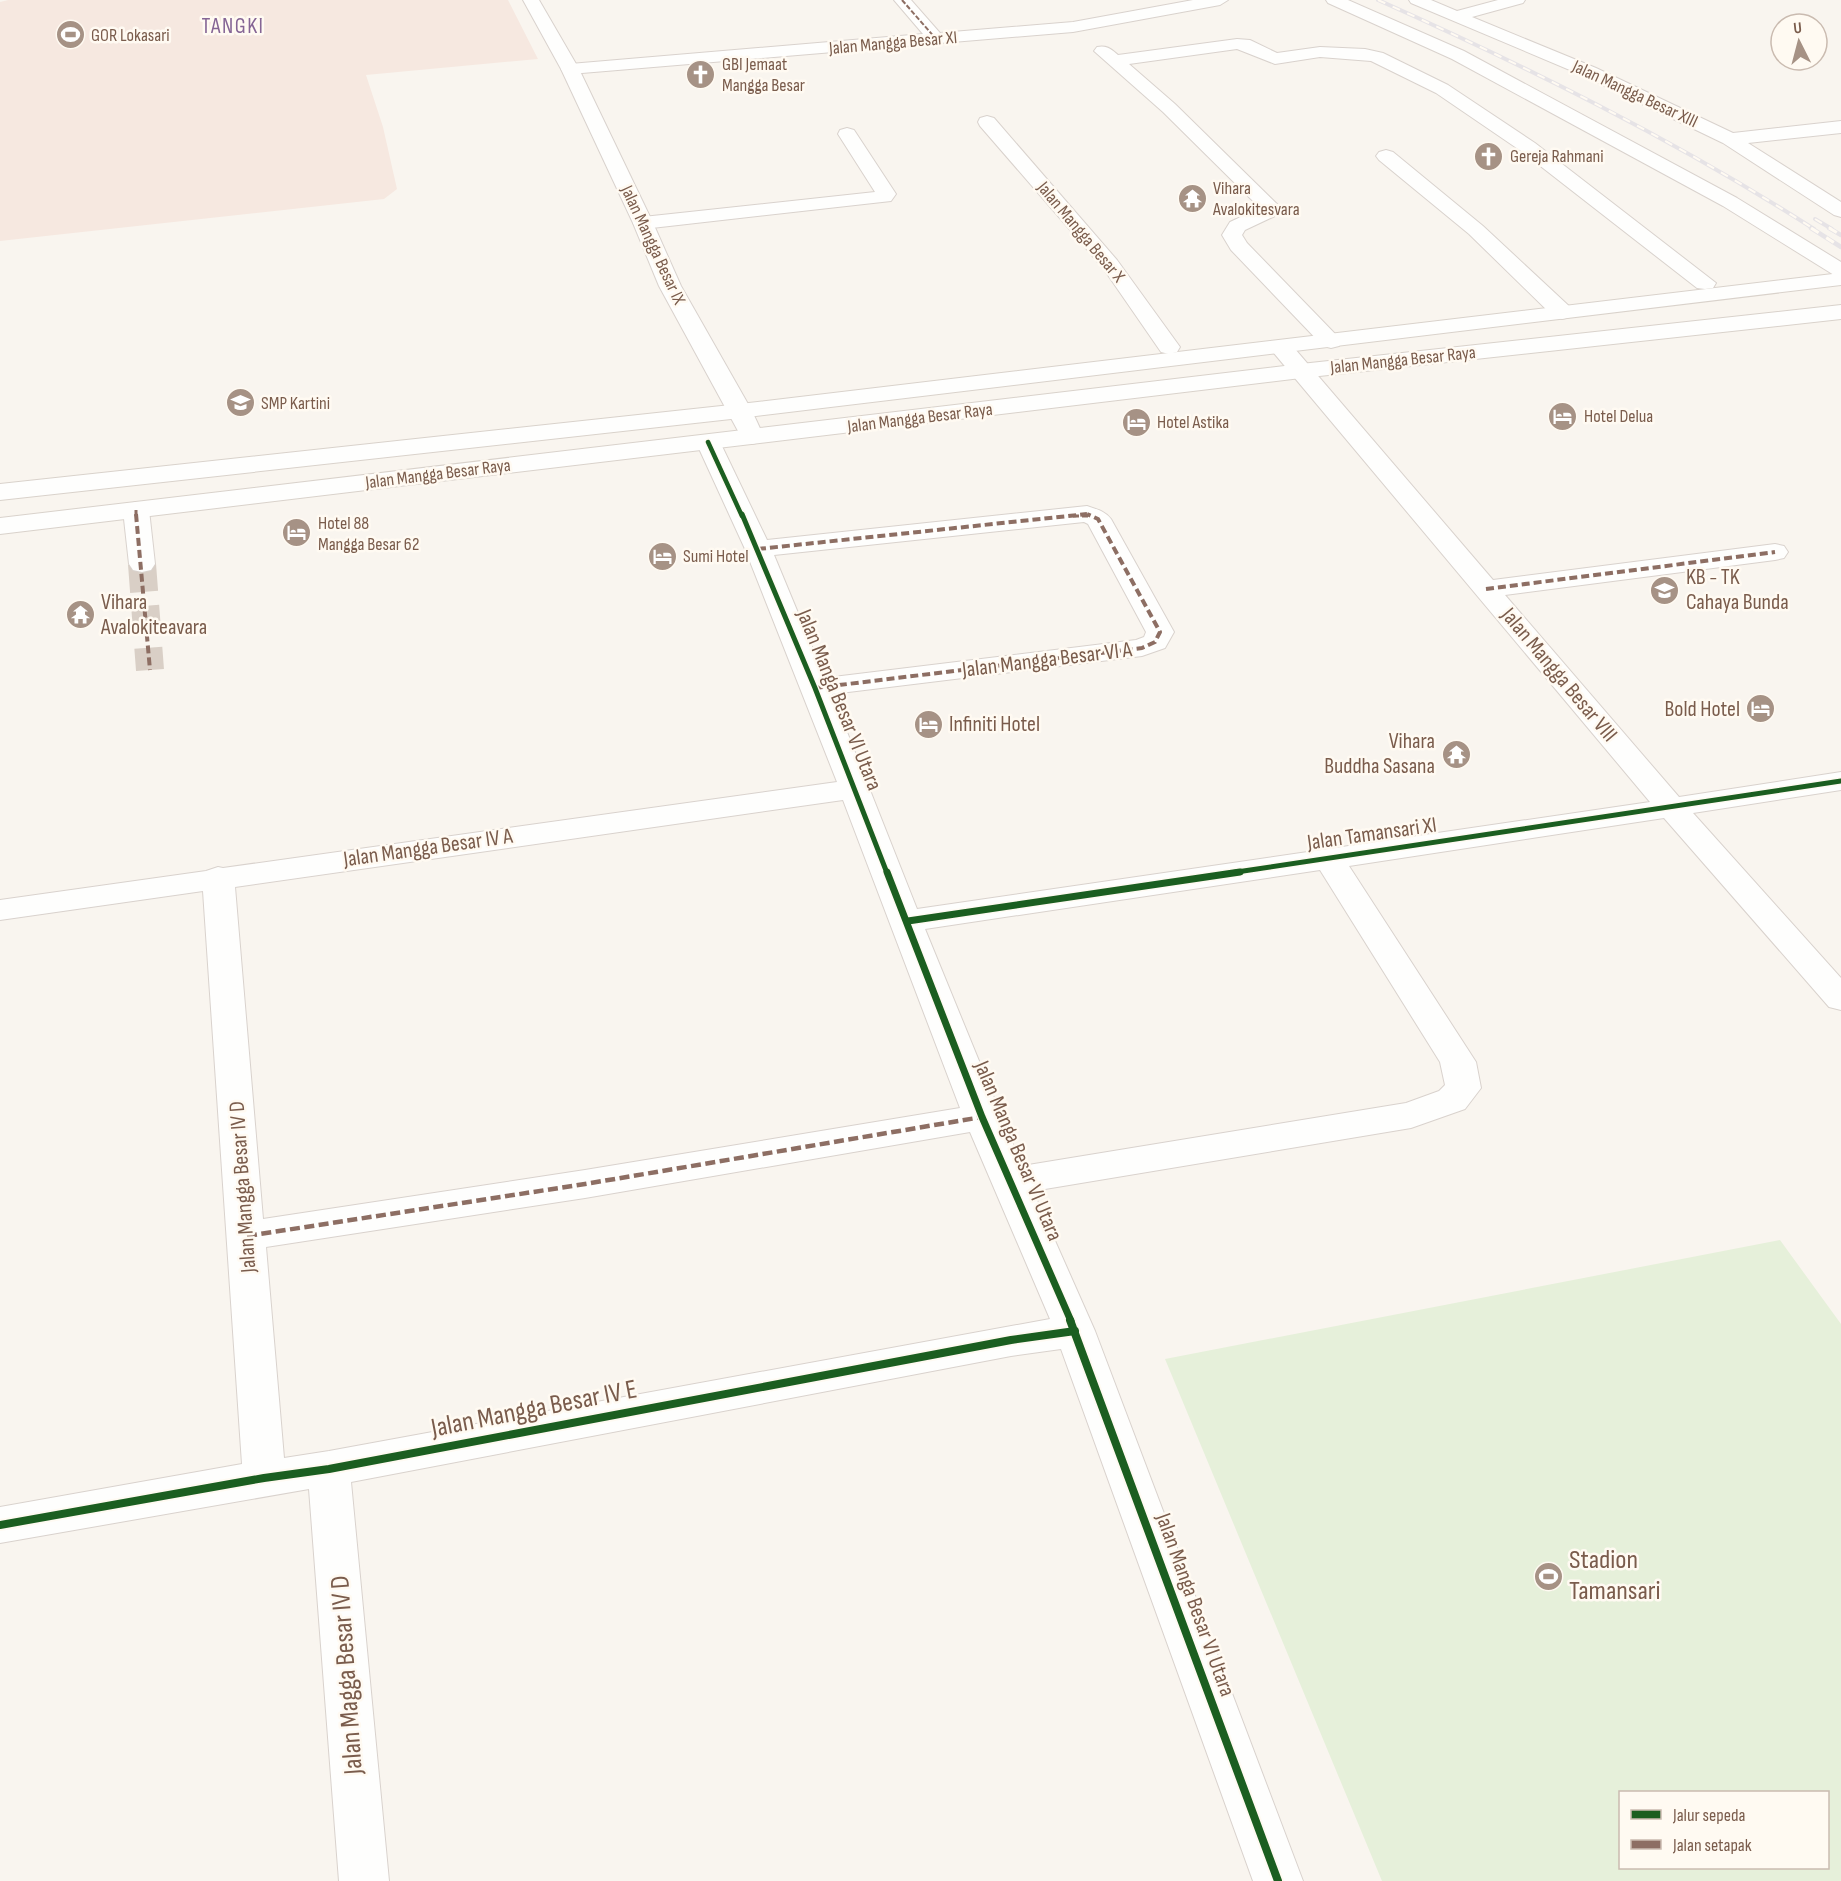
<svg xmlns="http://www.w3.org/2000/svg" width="1841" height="1881" font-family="'Sofia Sans Condensed',sans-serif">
	<rect width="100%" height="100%" fill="#f9f5ef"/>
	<!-- commercial -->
	<path fill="#f6e8e0" d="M 8,0 L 508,0 L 538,59 L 366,75 L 383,127 L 397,189 L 384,199 L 0,241 L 0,2 Z"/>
	<!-- green -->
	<path fill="#e6f0da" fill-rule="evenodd" d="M 1780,1240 L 1841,1324 L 1841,1881 L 1382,1881 L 1165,1359 ZM 1620,1792 L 1828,1792 L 1828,1868 L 1620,1868 Z"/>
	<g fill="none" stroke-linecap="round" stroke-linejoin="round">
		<!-- minor-tunnel -->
		<path stroke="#d9cfc6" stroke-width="28" stroke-dasharray="28 14" stroke-linecap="butt" d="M 142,564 L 150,670"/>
		<defs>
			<g id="minor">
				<path d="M 894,0 L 911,0 L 940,33 L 1073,22 L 1193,0 L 1228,0 L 1220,5 L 1073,32 L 570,74 L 564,73 L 561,69 L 564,65 L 570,64 L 923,34 Z"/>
				<path d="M 1326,0 L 1348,0 L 1464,51 L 1737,198 L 1841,262 L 1841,277 L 1834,275 L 1723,206 L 1452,59 L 1328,3 Z"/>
				<path d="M 1409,0 L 1431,0 L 1457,11 L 1498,0 L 1525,0 L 1523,3 L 1472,17 L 1596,68 L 1733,133 L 1841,121 L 1841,133 L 1748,143 L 1841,202 L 1841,217 L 1834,215 L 1723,143 L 1584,76 L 1411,3 Z"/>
				<path d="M 1237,39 L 1250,40 L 1277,53 L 1320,47 L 1365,49 L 1383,53 L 1448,85 L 1535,143 L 1716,283 L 1713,288 L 1705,289 L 1697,288 L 1521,151 L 1436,93 L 1371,61 L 1320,57 L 1275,64 L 1237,49 L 1129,64 L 1175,104 L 1280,207 L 1277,215 L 1245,230 L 1242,235 L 1247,243 L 1342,341 L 1339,346 L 1331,348 L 1323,346 L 1231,250 L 1222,235 L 1230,222 L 1260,208 L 1163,112 L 1094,51 L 1097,47 C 1107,45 1111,49 1118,55 Z"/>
				<path d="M 987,116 L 994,118 L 1117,260 L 1180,347 L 1177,352 L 1169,354 L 1161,352 L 1103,268 L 980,126 L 978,122 L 980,118 Z"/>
				<path d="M 847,128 L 854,130 L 896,194 L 891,201 L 643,229 L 636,227 L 633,223 L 636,219 L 643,217 L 875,192 L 838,134 L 840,130 Z"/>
				<path d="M 1386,150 L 1393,152 L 1483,226 L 1570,307 L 1573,312 L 1570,317 L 1562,319 L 1554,317 L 1469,234 L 1379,160 L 1376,156 L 1379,152 Z"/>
				<path d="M 1281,340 L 1289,342 L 1493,580 L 1775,544 L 1784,546 L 1788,552 L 1784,558 L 1775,560 L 1505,595 L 1679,797 L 1841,772 L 1841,790 L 1693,813 L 1841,978 L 1841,1010 L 1829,1007 L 1664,818 L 1349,866 L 1476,1062 L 1481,1088 L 1465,1109 L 1411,1128 L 1033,1191 L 1095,1331 L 1303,1881 L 1253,1881 L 1061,1349 L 1011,1356 L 351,1482 L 389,1881 L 339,1881 L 309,1489 L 0,1543 L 0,1507 L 242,1464 L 203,891 L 0,920 L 0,900 L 206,871 L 218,867 L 223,868 L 837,782 L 745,549 L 696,442 L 699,437 L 708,435 L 717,437 L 720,442 L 767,540 L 1087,506 C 1096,509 1105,511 1111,519 L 1174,632 L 1165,648 L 1142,656 L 832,694 L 917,909 L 1650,802 L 1273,352 L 1270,347 L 1273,342 ZM 1084,522 L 1088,524 L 1146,632 L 1144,637 L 1136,640 L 825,678 L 774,555 ZM 843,800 L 960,1108 L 585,1170 L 263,1219 L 235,887 ZM 1320,870 L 1440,1062 L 1445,1085 L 1439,1091 L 1406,1103 L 1022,1166 L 925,929 ZM 970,1132 L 1050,1319 L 329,1451 L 284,1458 L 266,1247 L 585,1198 Z"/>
				<path d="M 136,502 L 145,505 L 149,510 L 155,564 L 151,570 L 142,572 L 133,570 L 129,564 L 123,510 L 127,505 Z"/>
			</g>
			<path id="tertiary" d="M 523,0 L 539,0 L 579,69 L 653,223 L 681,286 L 752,411 L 764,437 L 760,442 L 752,444 L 744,442 L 659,286 L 633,223 L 561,69 Z"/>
			<g id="secondary">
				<path d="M 1841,273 L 1841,285 L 740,418 L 0,500 L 0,484 L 740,404 Z"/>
				<path d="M 1841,305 L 1841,319 L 1301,378 L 0,534 L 0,518 L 1301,364 Z"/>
			</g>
		</defs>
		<!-- minor casing -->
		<use href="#minor" stroke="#d9d2cd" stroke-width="2"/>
		<!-- tertiary casing -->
		<use href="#tertiary" stroke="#d9d2cd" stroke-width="2"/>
		<!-- secondary casing -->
		<use href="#secondary" stroke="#d9d2cb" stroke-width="2"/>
		<!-- minor -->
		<use href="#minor" fill="#fefefd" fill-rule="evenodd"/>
		<!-- tertiary -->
		<use href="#tertiary" fill="#fefefd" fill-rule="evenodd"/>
		<!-- secondary -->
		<use href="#secondary" fill="#fefefd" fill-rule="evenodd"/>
		<defs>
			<g id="rail-far1">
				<path d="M 1378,0 C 1528,67 1675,140 1814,229"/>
				<path d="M 1815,219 L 1832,229"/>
			</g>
			<g id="rail">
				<path d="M 1811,228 L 1841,247"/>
				<path d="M 1829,228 L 1841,235"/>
			</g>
		</defs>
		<!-- rail-far1 casing -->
		<use href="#rail-far1" stroke="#e6e3e6" stroke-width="4"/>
		<!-- rail casing -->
		<use href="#rail" stroke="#e6e3e6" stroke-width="4.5"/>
		<!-- rail-far1 -->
		<use href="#rail-far1" stroke="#fffaf2" stroke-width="2" stroke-dasharray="8" stroke-linecap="butt"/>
		<!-- rail -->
		<use href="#rail" stroke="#fffaf2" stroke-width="3" stroke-dasharray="9" stroke-linecap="butt"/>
		<!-- quiet-far3 -->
		<path stroke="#8d6e63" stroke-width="2" stroke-dasharray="5 2" stroke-linecap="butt" d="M 902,0 L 937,40"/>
		<!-- quiet-far2 -->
		<g stroke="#8d6e63" stroke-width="3" stroke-dasharray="6 3" stroke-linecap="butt">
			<path d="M 136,510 L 136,516"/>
			<path d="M 1073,516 L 1090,516"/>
		</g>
		<!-- quiet-far1 -->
		<g stroke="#8d6e63" stroke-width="4" stroke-dasharray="8 4" stroke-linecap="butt">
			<path d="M 136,514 L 150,670"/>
			<path d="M 758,549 L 1087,514"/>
			<path d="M 1486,589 L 1775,552"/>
			<path d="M 815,688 L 1142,648 L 1155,642 L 1160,632 L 1098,519 L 1087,514"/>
		</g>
		<!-- quiet -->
		<path stroke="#8d6e63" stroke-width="4.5" stroke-dasharray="10 4.5" stroke-linecap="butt" d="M 247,1236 L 585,1184 L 982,1117"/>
		<defs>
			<path id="cycleway-far3" d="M 708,442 L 742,516"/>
			<g id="cycleway-far2">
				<path d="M 742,514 L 815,688 L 887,873"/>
				<path d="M 1230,873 L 1841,781"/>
			</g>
			<g id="cycleway-far1">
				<path d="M 887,872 L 982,1117 L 1071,1321"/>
				<path d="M 908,921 L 1240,872"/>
			</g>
			<g id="cycleway">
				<path d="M 1070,1320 L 1278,1881"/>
				<path d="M 0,1525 L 264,1478 L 329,1469 L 1011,1340 L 1075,1331"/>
			</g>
		</defs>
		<!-- cycleway-far3 casing -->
		<use href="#cycleway-far3" stroke="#fffaf2" stroke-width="7"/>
		<!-- cycleway-far2 casing -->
		<use href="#cycleway-far2" stroke="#fffaf2" stroke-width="8"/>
		<!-- cycleway-far1 casing -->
		<use href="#cycleway-far1" stroke="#fffaf2" stroke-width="10"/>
		<!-- cycleway casing -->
		<use href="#cycleway" stroke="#fffaf2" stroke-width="12"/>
		<!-- cycleway-far3 -->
		<use href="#cycleway-far3" stroke="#1b5e20" stroke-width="4.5"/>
		<!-- cycleway-far2 -->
		<use href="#cycleway-far2" stroke="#1b5e20" stroke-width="5"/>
		<!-- cycleway-far1 -->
		<use href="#cycleway-far1" stroke="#1b5e20" stroke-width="7"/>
		<!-- cycleway -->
		<use href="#cycleway" stroke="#1b5e20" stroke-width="8"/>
	</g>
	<!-- icons -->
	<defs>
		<symbol id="stadium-disc" viewBox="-11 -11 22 22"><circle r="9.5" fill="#a69285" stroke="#fffaf2"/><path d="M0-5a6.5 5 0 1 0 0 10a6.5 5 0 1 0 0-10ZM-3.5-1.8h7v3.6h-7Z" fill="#fff"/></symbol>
		<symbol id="church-disc" viewBox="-11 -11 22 22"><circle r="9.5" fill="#a69285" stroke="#fffaf2"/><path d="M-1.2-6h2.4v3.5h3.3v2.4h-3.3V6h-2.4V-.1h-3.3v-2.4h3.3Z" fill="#fff"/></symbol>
		<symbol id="temple-disc" viewBox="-11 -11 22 22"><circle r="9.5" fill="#a69285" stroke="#fffaf2"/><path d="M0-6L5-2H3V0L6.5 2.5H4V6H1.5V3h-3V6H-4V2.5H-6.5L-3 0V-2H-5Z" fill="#fff"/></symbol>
		<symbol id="school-disc" viewBox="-11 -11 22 22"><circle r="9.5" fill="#a69285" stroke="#fffaf2"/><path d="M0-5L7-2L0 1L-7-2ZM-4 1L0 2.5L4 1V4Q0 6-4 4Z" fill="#fff"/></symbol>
		<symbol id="hotel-disc" viewBox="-11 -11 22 22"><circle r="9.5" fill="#a69285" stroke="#fffaf2"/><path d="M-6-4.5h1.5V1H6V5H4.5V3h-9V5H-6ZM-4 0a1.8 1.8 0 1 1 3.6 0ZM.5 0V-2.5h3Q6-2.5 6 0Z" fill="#fff"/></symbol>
	</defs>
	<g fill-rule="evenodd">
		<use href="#stadium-disc" x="54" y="18" width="33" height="33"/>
		<use href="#church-disc" x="684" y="58" width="33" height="33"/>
		<use href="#church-disc" x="1472" y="140" width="33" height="33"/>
		<use href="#temple-disc" x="1176" y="182" width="33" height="33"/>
		<use href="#school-disc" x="224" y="386" width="33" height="33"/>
		<use href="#hotel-disc" x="1546" y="400" width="33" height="33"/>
		<use href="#hotel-disc" x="1120" y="406" width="33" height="33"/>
		<use href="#hotel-disc" x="280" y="516" width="33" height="33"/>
		<use href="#hotel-disc" x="646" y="540" width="33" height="33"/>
		<use href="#school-disc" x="1648" y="574" width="33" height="33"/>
		<use href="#temple-disc" x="64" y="598" width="33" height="33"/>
		<use href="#hotel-disc" x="1744" y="692" width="33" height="33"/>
		<use href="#hotel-disc" x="912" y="708" width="33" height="33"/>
		<use href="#temple-disc" x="1440" y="738" width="33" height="33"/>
		<use href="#stadium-disc" x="1532" y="1560" width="33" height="33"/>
	</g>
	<g text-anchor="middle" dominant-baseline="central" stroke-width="5" stroke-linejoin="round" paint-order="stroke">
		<!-- far-poi labels -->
		<g font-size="18" fill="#7a5c4c" stroke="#fffaf2" text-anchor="start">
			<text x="91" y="35">GOR Lokasari</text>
			<text x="722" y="64">GBI Jemaat<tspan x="722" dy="21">Mangga Besar</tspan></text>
			<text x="1510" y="156">Gereja Rahmani</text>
			<text x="1213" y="188">Vihara<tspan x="1213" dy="21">Avalokitesvara</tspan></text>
			<text x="261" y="403">SMP Kartini</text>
			<text x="1584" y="416">Hotel Delua</text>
			<text x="1157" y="422">Hotel Astika</text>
			<text x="318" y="523">Hotel 88<tspan x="318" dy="21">Mangga Besar 62</tspan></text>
			<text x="683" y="556">Sumi Hotel</text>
		</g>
		<!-- far-street labels -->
		<g font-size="18" fill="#7a5c4c" stroke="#fffaf2">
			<text transform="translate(893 43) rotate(-5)">Jalan Mangga Besar XI</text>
			<text transform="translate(1635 94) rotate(25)">Jalan Mangga Besar XIII</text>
			<text transform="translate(1081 232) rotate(50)">Jalan Mangga Besar X</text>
			<text transform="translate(653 245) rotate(65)">Jalan Mangga Besar IX</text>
			<text transform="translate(1403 360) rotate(-6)">Jalan Mangga Besar Raya</text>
			<text transform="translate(920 418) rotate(-7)">Jalan Mangga Besar Raya</text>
			<text transform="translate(438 474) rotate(-7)">Jalan Mangga Besar Raya</text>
		</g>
		<!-- far-quarter labels -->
		<g font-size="22" letter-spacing="1.5" fill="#856595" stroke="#fffaf2">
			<text x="233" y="26">TANGKI</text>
		</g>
		<!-- poi labels -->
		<g font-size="22" fill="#7a5c4c" stroke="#fffaf2" text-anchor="start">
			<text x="1686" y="577">KB - TK<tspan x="1686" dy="25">Cahaya Bunda</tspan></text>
			<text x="101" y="602">Vihara<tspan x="101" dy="25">Avalokiteavara</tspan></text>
			<text x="1740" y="709" text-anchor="end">Bold Hotel</text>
			<text x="949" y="724">Infiniti Hotel</text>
			<text x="1435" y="741" text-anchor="end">Vihara<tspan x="1435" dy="25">Buddha Sasana</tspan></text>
		</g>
		<!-- street labels -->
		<g font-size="22" fill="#7a5c4c" stroke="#fffaf2">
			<text transform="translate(1047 660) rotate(-7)">Jalan Mangga Besar VI A</text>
			<text transform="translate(1559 675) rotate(50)">Jalan Mangga Besar VIII</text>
			<text transform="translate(839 700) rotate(68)">Jalan Manga Besar VI Utara</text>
			<text transform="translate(1372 834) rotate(-8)">Jalan Tamansari XI</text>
			<text transform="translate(428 848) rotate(-8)">Jalan Mangga Besar IV A</text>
			<text transform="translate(1018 1151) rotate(67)">Jalan Manga Besar VI Utara</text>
			<text transform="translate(243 1187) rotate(-94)">Jalan Mangga Besar IV D</text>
			<text transform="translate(1195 1605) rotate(70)">Jalan Manga Besar VI Utara</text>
		</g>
		<!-- near-street labels -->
		<g font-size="27" fill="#7a5c4c" stroke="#fffaf2">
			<text transform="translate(534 1409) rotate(-11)">Jalan Mangga Besar IV E</text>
			<text transform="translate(347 1675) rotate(-94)">Jalan Magga Besar IV D</text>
		</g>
		<!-- near-poi labels -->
		<g font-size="27" fill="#7a5c4c" stroke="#fffaf2" text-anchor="start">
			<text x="1569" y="1560">Stadion<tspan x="1569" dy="31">Tamansari</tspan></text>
		</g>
	</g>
	<!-- legend -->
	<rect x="1619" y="1791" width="210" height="78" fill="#fffaf2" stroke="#cabbb0" stroke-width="1.5"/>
	<rect x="1631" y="1810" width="30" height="9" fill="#1b5e20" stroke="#cabbb0" stroke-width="1.5"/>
	<text x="1673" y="1821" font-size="18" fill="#7a5c4c">Jalur sepeda</text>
	<rect x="1631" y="1840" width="30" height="9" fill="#8d6e63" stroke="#cabbb0" stroke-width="1.5"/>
	<text x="1673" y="1851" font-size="18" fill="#7a5c4c">Jalan setapak</text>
	<!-- north arrow -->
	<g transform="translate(1799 42) rotate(354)"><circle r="28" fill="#fffaf2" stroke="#cabbb0" stroke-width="1.5"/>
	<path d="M0-4.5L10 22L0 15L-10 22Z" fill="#a69285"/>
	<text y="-9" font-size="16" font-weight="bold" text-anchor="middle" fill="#7a5c4c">U</text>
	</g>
</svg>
